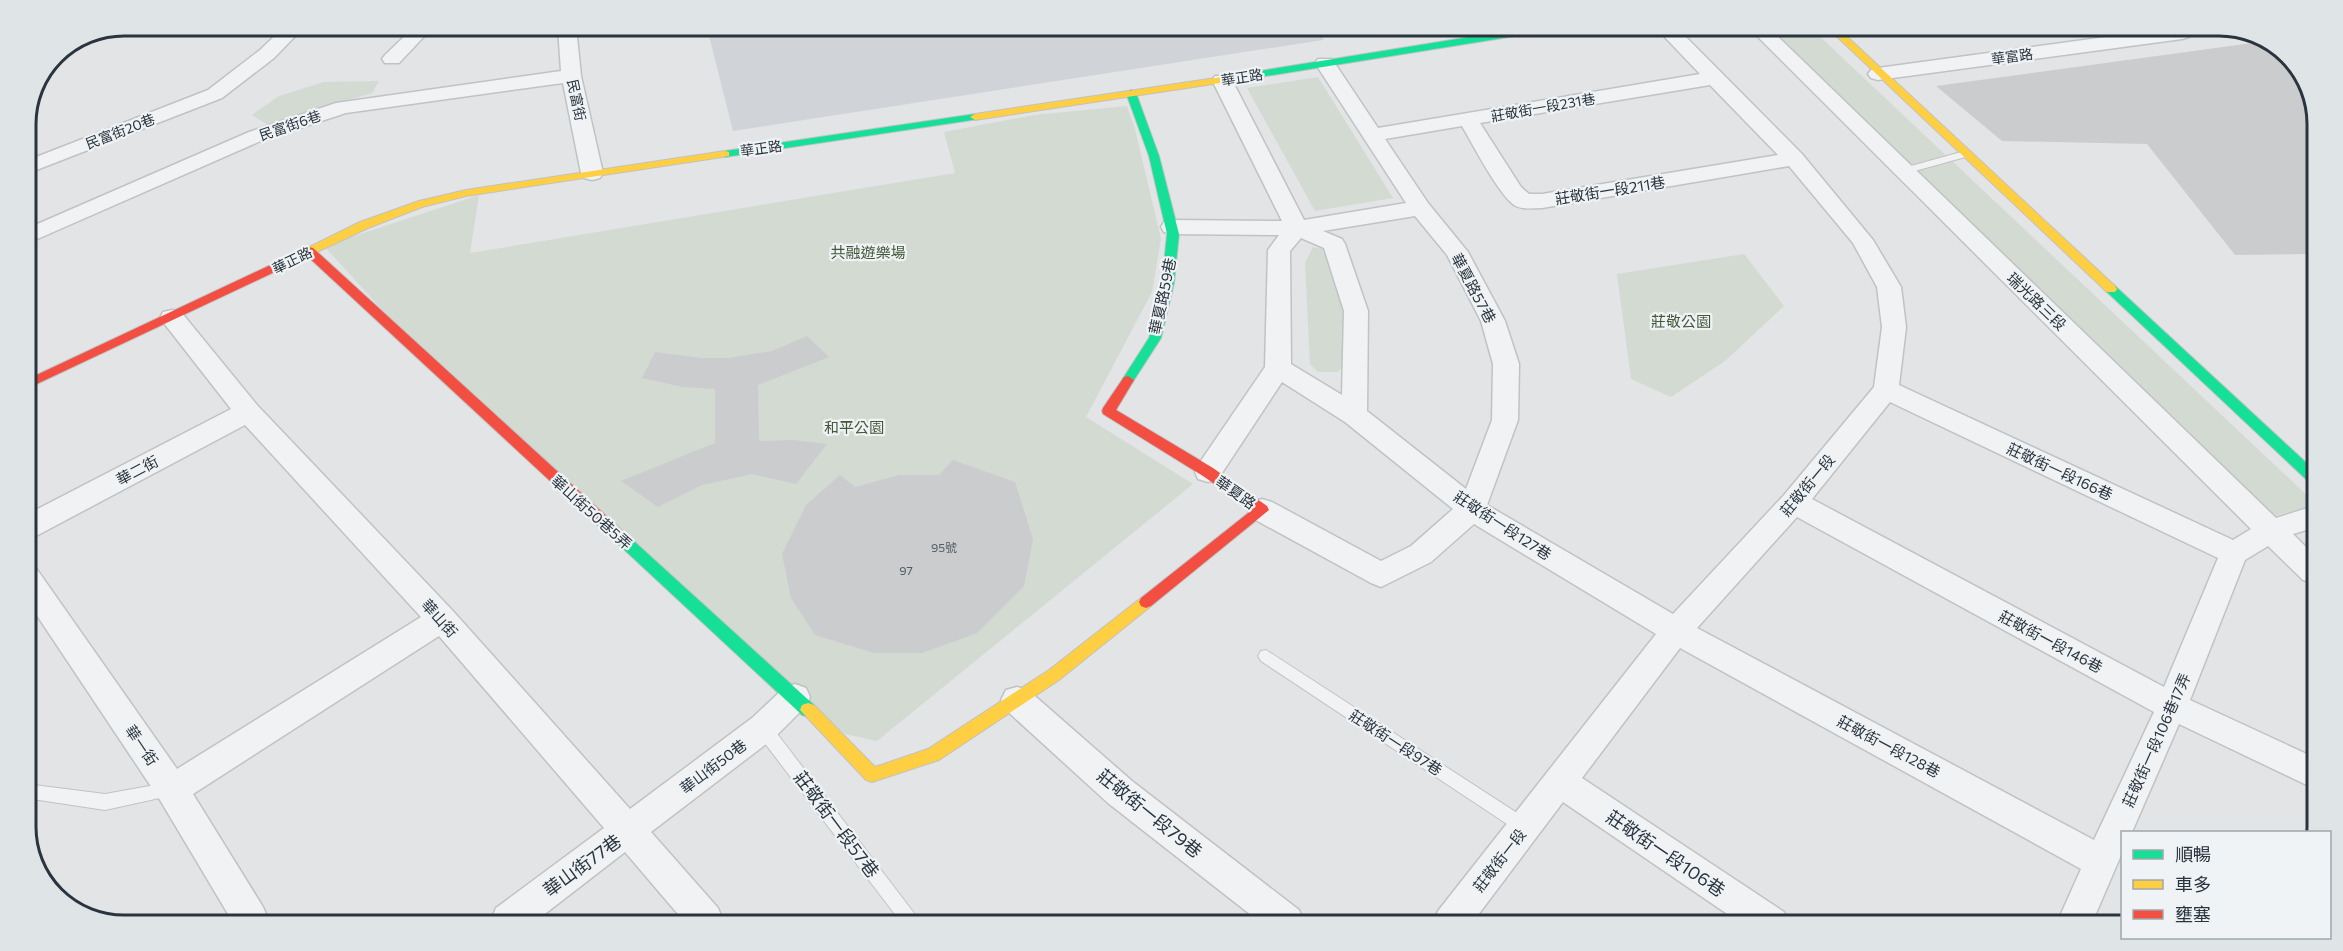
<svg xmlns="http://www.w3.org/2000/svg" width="2343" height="951" font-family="Commissioner,'Noto Sans TC',sans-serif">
	<rect width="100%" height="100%" fill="#e2e4e6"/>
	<!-- built -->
	<path fill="#d0d4d9" d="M 707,28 L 1324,30 L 1323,40 L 733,131 Z"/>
	<!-- green -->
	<g fill="#d3dad2">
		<path d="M 1772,31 L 1814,31 L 2314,502 L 2314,505 L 2268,518 Z"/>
		<path d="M 1318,77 L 1393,198 L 1315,211 L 1247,88 Z"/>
		<path d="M 379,81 L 372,93 L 321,108 L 280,128 L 268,125 L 252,115 L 279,96 L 324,82 Z"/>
		<path d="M 1127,106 L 1135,129 L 1161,239 L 1152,292 L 1086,417 L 1193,484 L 877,741 L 845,734 L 387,315 L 324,246 L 479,195 L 470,253 L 955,173 L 944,132 L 1034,115 Z"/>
		<path d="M 1313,247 L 1322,249 C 1344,289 1344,322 1345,366 L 1337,372 L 1318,372 L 1310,364 L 1305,263 Z"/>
		<path d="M 1744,254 L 1784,306 L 1725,361 L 1671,397 L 1631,379 L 1617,274 Z"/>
	</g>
	<!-- building -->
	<g fill="#caccce">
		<path d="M 2267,41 L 2297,64 L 2317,118 L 2316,254 L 2235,255 L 2147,144 L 2002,141 L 1936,86 Z"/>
		<path d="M 807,336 L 829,357 L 758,385 L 759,441 L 794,440 L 827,444 L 796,484 L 752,474 L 702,485 L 658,507 L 621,481 L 715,443 L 715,389 L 683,387 L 642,378 L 655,352 L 702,358 L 729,358 L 772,351 Z"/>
		<path d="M 953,460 L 1015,482 L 1033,539 L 1024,586 L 977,633 L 922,653 L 874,653 L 815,635 L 791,598 L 782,554 L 806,505 L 840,475 L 855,487 L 899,475 L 939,475 Z"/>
	</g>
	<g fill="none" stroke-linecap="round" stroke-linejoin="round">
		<defs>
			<g id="lane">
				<path d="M 1965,151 L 1969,152 L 1969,156 L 1904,174 L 1899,171 L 1900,169 Z"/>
				<path d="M 1266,650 L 1531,822 L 1533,827 L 1531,832 L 1525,835 L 1519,832 L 1261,661 L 1258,656 L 1261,651 Z"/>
				<path d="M 763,721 L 769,723 L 920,921 L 900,921 L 757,733 L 755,728 L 757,723 Z"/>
				<path d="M 172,782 L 178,784 L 180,789 L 178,794 L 105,810 L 26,798 L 26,784 L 105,794 Z"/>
			</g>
			<g id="street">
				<path d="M 285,26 L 305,26 L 274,58 L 222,98 L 26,174 L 26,161 L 208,90 L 260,50 Z"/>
				<path d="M 414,27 L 433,27 L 399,63 L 385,63 L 382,59 L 385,55 Z"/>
				<path d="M 558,27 L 576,27 L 581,76 L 603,173 L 600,178 L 592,180 L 584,178 L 581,173 L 563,83 L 346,113 L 263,140 L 26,244 L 26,229 L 249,132 L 336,103 L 561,71 Z"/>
				<path d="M 1659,31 L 1680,31 L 1802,154 L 1873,240 L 1901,287 L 1906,327 L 1899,385 L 2233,540 L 2251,529 L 1752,31 L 1772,31 L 2276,518 L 2314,506 L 2313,528 L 2293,534 L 2313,554 L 2313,583 L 2303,580 L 2268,546 L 2245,560 L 2190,700 L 2311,756 L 2311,787 L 2179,724 L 2132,832 L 2122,832 L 2122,853 L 2091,925 L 2056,925 L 2081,869 L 1680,648 L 1582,778 L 1784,912 L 1790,924 L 1742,924 L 1563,802 L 1472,923 L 1433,923 L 1438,911 L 1656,634 L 1474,524 L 1431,562 L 1381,587 L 1371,583 L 1252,518 L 1248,510 L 1252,502 L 1262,499 L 1272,502 L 1381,561 L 1411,546 L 1453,509 L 1345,422 L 1282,382 L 1218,479 L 1208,482 L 1198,479 L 1195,472 L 1198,465 L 1265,367 L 1268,250 L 1279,235 L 1172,234 L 1164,232 L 1161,227 L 1164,222 L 1172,220 L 1282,221 L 1212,80 L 1215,76 L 1229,76 L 1232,80 L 1304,220 L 1406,203 L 1315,63 L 1318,59 L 1332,59 L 1378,128 L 1700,74 ZM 1710,85 L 1778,155 L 1542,194 L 1529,194 L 1521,187 L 1480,123 ZM 1462,126 C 1473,145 1498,193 1514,205 C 1522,210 1533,208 1542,208 L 1789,166 L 1853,243 L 1877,287 L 1882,327 L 1874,387 L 1784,495 L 1673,614 L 1487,505 L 1518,420 L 1519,364 L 1505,321 L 1468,252 L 1428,203 L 1385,139 ZM 1415,216 L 1447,255 L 1481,321 L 1493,364 L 1492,420 L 1466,489 L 1367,411 L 1368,311 L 1345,244 L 1342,239 L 1323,231 ZM 1301,238 L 1324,248 L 1344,311 L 1342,395 L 1291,364 L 1290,251 ZM 1890,402 L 2218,558 L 2164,687 L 1812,499 ZM 1797,517 L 2154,712 L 2094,840 L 1697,628 Z"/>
				<path d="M 2143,32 L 2192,33 L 2189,37 L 2182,39 L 1878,80 L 1871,78 L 1868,74 L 1871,70 L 1878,68 Z"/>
				<path d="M 172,310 L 181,312 L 257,405 L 452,610 L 630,809 L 752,718 L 784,688 L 795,684 L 806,688 L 810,697 L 806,706 L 774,738 L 651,832 L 718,908 L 723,920 L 683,920 L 625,852 L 537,920 L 491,920 L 496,908 L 604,828 L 439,636 L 193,794 L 263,907 L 268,919 L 231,919 L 160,800 L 26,599 L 26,564 L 36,568 L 177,769 L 421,617 L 245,425 L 36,536 L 26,539 L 26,515 L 231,409 L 160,318 L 163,312 Z"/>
				<path d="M 1017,687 L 1028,690 L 1132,781 L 1299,910 L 1304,922 L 1260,922 L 1108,803 L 1006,710 L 1001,700 L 1006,690 Z"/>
			</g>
			<g id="fast">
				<path d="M 1513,30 L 1537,30 L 1533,33 L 1229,82 L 1224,79 L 1229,76 Z"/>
				<path d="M 1131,90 L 1136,93 L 1159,156 L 1179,234 L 1174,283 L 1161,338 L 1132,383 L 1128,384 L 1122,380 L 1149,338 L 1162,283 L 1167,234 L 1149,156 L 1126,93 Z"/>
				<path d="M 975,114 L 979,115 L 979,119 L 725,157 L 720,154 L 725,151 Z"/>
				<path d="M 2111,285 L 2115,286 L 2314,470 L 2314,483 L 2309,482 L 2107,292 L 2105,289 L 2107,286 Z"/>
				<path d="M 621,532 L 626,534 L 814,705 L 816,710 L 814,715 L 808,717 L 802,715 L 616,542 L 614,538 L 616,534 Z"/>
			</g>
			<g id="slow">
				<path d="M 1831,31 L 1841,31 L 2115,286 L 2117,289 L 2115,292 L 2107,292 Z"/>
				<path d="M 1229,76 L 1233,77 L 1233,81 L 975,120 L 970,117 L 975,114 Z"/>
				<path d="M 725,151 L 729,152 L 729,156 L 466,196 L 422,207 L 368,228 L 283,268 L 279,269 L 273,265 L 360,222 L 419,201 L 466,190 Z"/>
				<path d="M 1146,596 L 1151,598 L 1153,602 L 1151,606 L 1059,680 L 939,760 L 872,782 L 866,780 L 800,710 L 802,705 L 808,703 L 814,705 L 875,767 L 928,749 L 1049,670 L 1141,598 Z"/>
			</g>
			<g id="jam">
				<path d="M 309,247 L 313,248 L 626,534 L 628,538 L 626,542 L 616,542 L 305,254 L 303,251 Z"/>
				<path d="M 279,261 L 283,262 L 285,265 L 283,268 L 26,389 L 26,380 Z"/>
				<path d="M 1128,376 L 1134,380 L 1116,410 L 1213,468 L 1267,506 L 1269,510 L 1151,606 L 1146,608 L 1141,606 L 1139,602 L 1141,598 L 1252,510 L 1203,476 L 1103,414 L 1102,411 L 1103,408 L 1124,377 Z"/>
			</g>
		</defs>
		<!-- lane casing -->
		<use href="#lane" stroke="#c0c2c4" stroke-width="2"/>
		<!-- street casing -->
		<use href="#street" stroke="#c0c2c4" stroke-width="3"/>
		<!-- fast casing -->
		<use href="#fast" stroke="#c0c2c4" stroke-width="2"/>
		<!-- slow casing -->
		<use href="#slow" stroke="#c0c2c4" stroke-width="2"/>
		<!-- jam casing -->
		<use href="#jam" stroke="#c0c2c4" stroke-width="2"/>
		<!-- lane -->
		<use href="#lane" fill="#f0f2f3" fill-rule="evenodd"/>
		<!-- street -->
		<use href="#street" fill="#f0f2f3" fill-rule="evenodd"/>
		<!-- fast -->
		<use href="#fast" fill="#16e098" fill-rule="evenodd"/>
		<!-- slow -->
		<use href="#slow" fill="#ffcf43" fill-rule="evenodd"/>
		<!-- jam -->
		<use href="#jam" fill="#f24e42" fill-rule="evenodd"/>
	</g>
	<g text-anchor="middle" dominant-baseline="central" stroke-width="4.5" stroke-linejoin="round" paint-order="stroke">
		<!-- number labels -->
		<g font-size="12" fill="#535b63">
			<text x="944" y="547">95號</text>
			<text x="906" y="570">97</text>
		</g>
		<!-- far-street labels -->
		<g font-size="14" fill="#2a343e" stroke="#eff3f5">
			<text transform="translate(2012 56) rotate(-8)">華富路</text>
			<text transform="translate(1242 77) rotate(-9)">華正路</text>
			<text transform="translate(577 100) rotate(78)">民富街</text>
			<text transform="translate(1543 107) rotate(-10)">莊敬街一段231巷</text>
			<text transform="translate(290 125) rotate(-19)">民富街6巷</text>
			<text transform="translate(120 131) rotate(-21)">民富街20巷</text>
			<text transform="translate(761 148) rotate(-8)">華正路</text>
			<text transform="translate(292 260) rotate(-26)">華正路</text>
		</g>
		<!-- street labels -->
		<g font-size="15" fill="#2a343e" stroke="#eff3f5">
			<text transform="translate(1610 190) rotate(-9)">莊敬街一段211巷</text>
			<text transform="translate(1474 288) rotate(62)">華夏路57巷</text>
			<text transform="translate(1162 296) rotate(-78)">華夏路59巷</text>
			<text transform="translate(2037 301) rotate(44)">瑞光路三段</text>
			<text transform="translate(137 470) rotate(-28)">華二街</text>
			<text transform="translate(2060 471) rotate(25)">莊敬街一段166巷</text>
			<text transform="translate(1807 485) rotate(-50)">莊敬街一段</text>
			<text transform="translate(1236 492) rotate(35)">華夏路</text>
			<text transform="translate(592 512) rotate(42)">華山街50巷5弄</text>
			<text transform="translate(1503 525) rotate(33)">莊敬街一段127巷</text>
			<text transform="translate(440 618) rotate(48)">華山街</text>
			<text transform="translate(2051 641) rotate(28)">莊敬街一段146巷</text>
			<text transform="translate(2156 740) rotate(-66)">莊敬街一段106巷17弄</text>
			<text transform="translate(1396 742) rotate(33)">莊敬街一段97巷</text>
			<text transform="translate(142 745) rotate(56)">華一街</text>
			<text transform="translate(1889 746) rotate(28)">莊敬街一段128巷</text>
			<text transform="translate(713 766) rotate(-37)">華山街50巷</text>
			<text transform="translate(1499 860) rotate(-52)">莊敬街一段</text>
		</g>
		<!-- park labels -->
		<g font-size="15" fill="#425838" stroke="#eff3f5">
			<text x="868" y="252">共融遊樂場</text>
			<text x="1681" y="321">莊敬公園</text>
			<text x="854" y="427">和平公園</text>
		</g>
		<!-- near-street labels -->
		<g font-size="18" fill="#2a343e" stroke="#eff3f5">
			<text transform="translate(1150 813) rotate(39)">莊敬街一段79巷</text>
			<text transform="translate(837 824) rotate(53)">莊敬街一段57巷</text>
			<text transform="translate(1666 853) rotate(34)">莊敬街一段106巷</text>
			<text transform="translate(582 865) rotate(-36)">華山街77巷</text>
		</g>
	</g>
	<!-- crop -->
	<path d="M0 0H2343V951H0ZM124 36H2219A88 88 0 0 1 2307 124V827A88 88 0 0 1 2219 915H124A88 88 0 0 1 36 827V124A88 88 0 0 1 124 36Z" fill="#dfe4e6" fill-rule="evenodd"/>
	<path fill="none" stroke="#2a343e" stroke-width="3" d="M124 36H2219A88 88 0 0 1 2307 124V827A88 88 0 0 1 2219 915H124A88 88 0 0 1 36 827V124A88 88 0 0 1 124 36Z"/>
	<!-- legend -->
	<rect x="2121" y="831" width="210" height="108" fill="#eff3f5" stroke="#a0a7ac" stroke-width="1.5"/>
	<rect x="2133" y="850" width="30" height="9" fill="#16e098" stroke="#a0a7ac" stroke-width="1.5"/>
	<text x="2175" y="861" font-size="18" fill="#2a343e">順暢</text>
	<rect x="2133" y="880" width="30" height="9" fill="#ffcf43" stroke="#a0a7ac" stroke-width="1.5"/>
	<text x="2175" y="891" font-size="18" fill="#2a343e">車多</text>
	<rect x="2133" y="910" width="30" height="9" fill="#f24e42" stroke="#a0a7ac" stroke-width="1.5"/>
	<text x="2175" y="921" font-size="18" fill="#2a343e">壅塞</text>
</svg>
